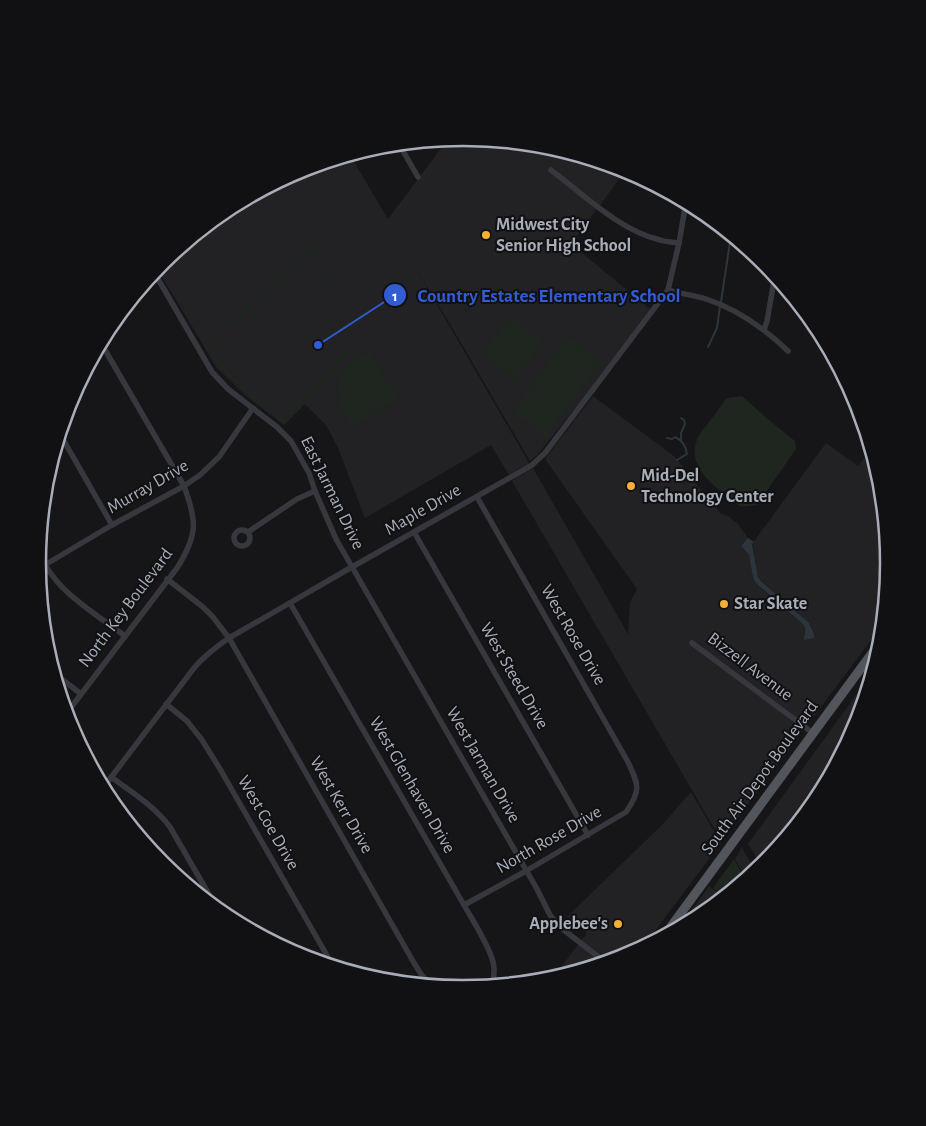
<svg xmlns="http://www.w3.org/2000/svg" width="926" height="1126" font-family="'Alegreya Sans',sans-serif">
	<rect width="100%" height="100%" fill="#161618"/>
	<!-- built -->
	<g fill="#222225">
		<path d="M 463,138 L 546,146 L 626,170 L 571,244 L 650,309 L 584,397 L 538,454 L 530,461 L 447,319 L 417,270 L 529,463 L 509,475 L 491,445 L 365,518 L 338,448 L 326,425 L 305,404 L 284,425 L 245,395 L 216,367 L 190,323 L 157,269 L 162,262 L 227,209 L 300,170 L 350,155 L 388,219 L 448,139 Z"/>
		<path d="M 593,396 L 674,456 L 720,513 L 728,516 L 738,524 L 748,538 L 741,546 L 749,555 L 753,578 L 764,590 L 804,625 L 805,628 L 804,631 L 804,640 L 814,634 L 809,623 L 759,579 L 757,572 L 753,546 L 752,544 L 826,443 L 858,466 L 871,449 L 880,480 L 888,563 L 883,623 L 875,630 L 875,635 L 721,840 L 512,481 L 533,468 L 628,634 L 630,603 L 637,589 L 545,459 Z"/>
		<path d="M 872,673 L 856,726 L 817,800 L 762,866 L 748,844 Z"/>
		<path d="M 691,792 L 721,843 L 643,947 L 626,956 L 552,979 L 587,933 L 567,917 L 664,823 Z"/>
		<path d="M 742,847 L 745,854 L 750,861 L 754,872 L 746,879 L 735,859 Z"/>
		<path d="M 709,886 L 724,897 L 699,917 L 679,928 Z"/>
	</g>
	<!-- green -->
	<g fill="#1e261f" fill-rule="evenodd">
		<path d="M 307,248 L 311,249 L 316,254 L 355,342 L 354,345 L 350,351 L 290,415 L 282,419 L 278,417 L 246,393 L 217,364 L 209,349 L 210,342 L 302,251 ZM 307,251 L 310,252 L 314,256 L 350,335 L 352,341 L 351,345 L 290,411 L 284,416 L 282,416 C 265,408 211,363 212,344 L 301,256 Z"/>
		<path d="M 511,316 L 544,342 L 514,380 L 481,353 Z"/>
		<path d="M 568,336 L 601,362 L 545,437 L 512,412 Z"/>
		<path d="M 369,352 L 396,394 L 396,400 L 353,427 L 337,403 L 338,384 L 342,373 L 346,366 Z"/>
		<path d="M 742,396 L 763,415 L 795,441 L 796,449 L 757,505 L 741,507 C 719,489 682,468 699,435 C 702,430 706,426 709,422 C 715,414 721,406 727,398 Z"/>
		<path d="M 734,859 L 745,879 L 725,896 L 713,888 Z"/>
	</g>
	<!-- water -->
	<path fill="#2c353c" d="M 748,538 L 754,542 L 752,544 L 758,577 L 761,581 L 809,623 L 814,634 L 814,638 L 804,640 L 805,628 L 804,625 L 756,583 L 753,578 L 749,555 L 741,546 Z"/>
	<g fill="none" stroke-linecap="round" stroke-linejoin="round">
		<!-- stream -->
		<g stroke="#2c353c" stroke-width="2">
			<path d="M 721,302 L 731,235"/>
			<path d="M 708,347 L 717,328 L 720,306"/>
			<path d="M 667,438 L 672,439 L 675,437 C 682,440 686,447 687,454 L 677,460"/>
			<path d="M 681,441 L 681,433 L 685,424 L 684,420 L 681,418"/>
		</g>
		<!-- street -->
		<g stroke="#37383d" stroke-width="5.5">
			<path d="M 399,144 L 418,177"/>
			<path d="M 551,170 C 584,195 619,230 660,240 C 666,242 673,242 679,243"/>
			<path d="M 154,272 L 212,372 L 228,389 L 277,427 L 291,441 L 309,473 L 315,491 L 336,539 L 537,889 L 550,915 L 560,927 L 605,962"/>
			<path d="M 668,290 C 681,294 694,295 706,299 C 737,309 765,329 788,351"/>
			<path d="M 764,330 L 767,321 L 775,275"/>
			<path d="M 60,434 L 112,525"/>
			<circle cx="242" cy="538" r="8"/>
			<path d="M 248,532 L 297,499 L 315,491"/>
			<path d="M 414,532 L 588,835"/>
			<path d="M 38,553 C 45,566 53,578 63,588 C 81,606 105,621 125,636"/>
			<path d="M 38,569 L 112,525 L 184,486 L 200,475 L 219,457 L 253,408"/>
			<path d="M 167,579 L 203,607 L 213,617 L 229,638 L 414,963 L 421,974 L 431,985"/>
			<path d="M 290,603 L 464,905 C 473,921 489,945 493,962 C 495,970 494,978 492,986"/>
			<path d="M 692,643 L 813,733"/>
			<path d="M 54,673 L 81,694"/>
			<path d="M 166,704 L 187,721 L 202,740 L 220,769 L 333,966"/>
			<path d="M 66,714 L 177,568 C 198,535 197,521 184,486 L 101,343"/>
			<path d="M 111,777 C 132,792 154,806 170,827 L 218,910"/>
			<path d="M 103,788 L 194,668 C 204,656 216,647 229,638 L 352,567 L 520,472 L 532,465 L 545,453 L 668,290 L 679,243 L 686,202"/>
			<path d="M 464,905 L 526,871 L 626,812 C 641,791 639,785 628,762 L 477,497"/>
		</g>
		<!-- primary -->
		<path stroke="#53555c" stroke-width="9" d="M 664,936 L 881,641"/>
	</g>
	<!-- markers -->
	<g fill="#f2b134" stroke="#111113" stroke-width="2">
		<circle cx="486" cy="235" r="5"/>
		<circle cx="631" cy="486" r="5"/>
		<circle cx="724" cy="604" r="5"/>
		<circle cx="618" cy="924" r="5"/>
	</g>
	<g text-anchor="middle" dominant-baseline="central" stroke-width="4" stroke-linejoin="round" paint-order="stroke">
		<!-- poi labels -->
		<g font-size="18" font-weight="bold" fill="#a8adb8" stroke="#111113" text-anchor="start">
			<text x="496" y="225">Midwest City<tspan x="496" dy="21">Senior High School</tspan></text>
			<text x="641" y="476">Mid-Del<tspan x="641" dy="21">Technology Center</tspan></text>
			<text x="734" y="604">Star Skate</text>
			<text x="608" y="924" text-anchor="end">Applebee's</text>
		</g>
		<!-- street labels -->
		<g font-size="18" fill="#a8adb8" stroke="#111113">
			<text transform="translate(148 487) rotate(-30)">Murray Drive</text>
			<text transform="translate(332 493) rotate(64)">East Jarman Drive</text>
			<text transform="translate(423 510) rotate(-30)">Maple Drive</text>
			<text transform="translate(126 608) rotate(-53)">North Key Boulevard</text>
			<text transform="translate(573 635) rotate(60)">West Rose Drive</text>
			<text transform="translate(750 667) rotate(37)">Bizzell Avenue</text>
			<text transform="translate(514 676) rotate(60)">West Steed Drive</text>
			<text transform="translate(483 765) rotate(60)">West Jarman Drive</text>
			<text transform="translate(760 778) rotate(-54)">South Air Depot Boulevard</text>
			<text transform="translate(412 785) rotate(60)">West Glenhaven Drive</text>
			<text transform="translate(341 805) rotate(60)">West Kerr Drive</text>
			<text transform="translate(268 823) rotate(60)">West Coe Drive</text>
			<text transform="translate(549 840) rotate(-30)">North Rose Drive</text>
		</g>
	</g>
	<!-- crop -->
	<path d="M0 0H926V1126H0ZM46 563a417 417 0 1 1 834 0a417 417 0 1 1-834 0Z" fill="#111113" fill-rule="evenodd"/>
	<path fill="none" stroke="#a8adb8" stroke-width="2.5" d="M46 563a417 417 0 1 1 834 0a417 417 0 1 1-834 0Z"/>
	<!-- callouts -->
	<path fill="none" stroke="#325cd3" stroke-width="2" d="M318 345L395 295"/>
	<g fill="#325cd3" stroke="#111113" stroke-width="2">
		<circle cx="318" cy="345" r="5"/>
		<circle cx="395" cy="295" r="12"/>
	</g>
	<g font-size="15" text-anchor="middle" font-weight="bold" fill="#fff">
		<text x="395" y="301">1</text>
	</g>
	<g font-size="19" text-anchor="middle" font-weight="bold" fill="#325cd3" stroke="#111113" stroke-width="4" stroke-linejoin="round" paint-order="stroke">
		<text x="549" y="302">Country Estates Elementary School</text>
	</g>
</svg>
